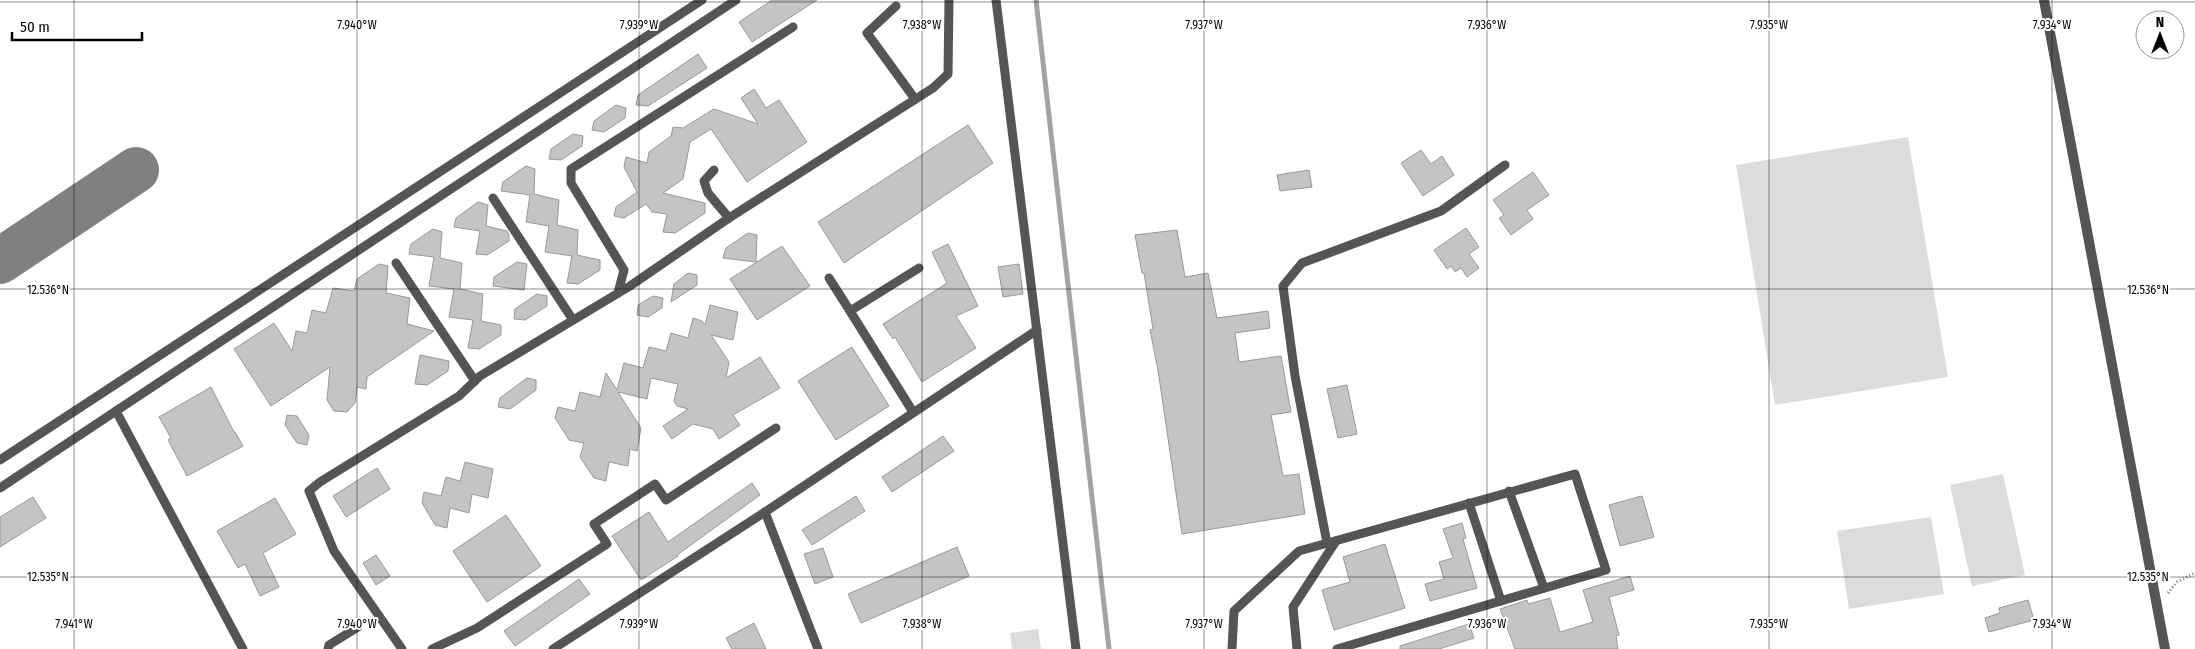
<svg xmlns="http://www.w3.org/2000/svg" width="2195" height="649" font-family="'Fira Sans Condensed',sans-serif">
	<rect width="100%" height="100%" fill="#fff"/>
	<!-- green -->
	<g fill="#dcdcdc">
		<path d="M 1908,137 L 1948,377 L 1775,405 L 1736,165 Z"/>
		<path d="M 2003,474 L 2025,575 L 1972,586 L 1950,485 Z"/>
		<path d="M 1931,517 L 1944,594 L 1849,609 L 1837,531 Z"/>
		<path d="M 1038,629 L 1041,649 L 1012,649 L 1010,633 Z"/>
	</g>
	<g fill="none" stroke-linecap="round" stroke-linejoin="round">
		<!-- stream -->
		<path stroke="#a3a3a3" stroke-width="5" d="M 1036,0 L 1109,649"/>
		<!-- taxiway -->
		<path stroke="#808080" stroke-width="46" d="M 0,261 L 136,170"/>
	</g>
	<!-- building -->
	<g fill="#c4c4c4" stroke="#999">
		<path d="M 772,0 L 817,0 L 752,42 L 739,22 Z"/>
		<path d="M 698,54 L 707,68 L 648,106 L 636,105 L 638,95 Z"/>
		<path d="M 754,89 L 766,108 L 779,100 L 807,142 L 747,182 L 711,129 L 690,142 L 683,179 L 663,193 L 705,203 L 705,213 L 675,233 L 663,232 L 667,214 L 652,212 L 646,204 L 624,218 L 614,216 L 616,207 L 637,192 L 624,167 L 626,157 L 647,163 L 649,152 L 671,136 L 673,127 L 683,128 L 714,109 L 758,124 L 741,98 Z"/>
		<path d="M 616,105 L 626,108 L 625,118 L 604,132 L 592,130 L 594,121 Z"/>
		<path d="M 968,125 L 993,163 L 844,263 L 818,222 Z"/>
		<path d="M 573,134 L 583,136 L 582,146 L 561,160 L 549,159 L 551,149 Z"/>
		<path d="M 1421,150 L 1431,164 L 1442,156 L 1454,175 L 1423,196 L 1401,163 Z"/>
		<path d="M 526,166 L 535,169 L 534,194 L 559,200 L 557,225 L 578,230 L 577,255 L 600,260 L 600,270 L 578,284 L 567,283 L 572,256 L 545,252 L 549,226 L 526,222 L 530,195 L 501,191 L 503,182 Z"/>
		<path d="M 1309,170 L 1312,187 L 1280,191 L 1277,175 Z"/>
		<path d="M 1533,172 L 1549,195 L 1527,210 L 1533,219 L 1511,235 L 1499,218 L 1504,215 L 1493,200 Z"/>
		<path d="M 478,202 L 488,205 L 486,226 L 507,231 L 509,234 L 509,241 L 487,255 L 476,254 L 480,231 L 454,227 L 456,218 Z"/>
		<path d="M 1466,228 L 1479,247 L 1469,254 L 1479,268 L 1467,277 L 1461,268 L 1455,272 L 1451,266 L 1447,269 L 1434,250 Z"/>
		<path d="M 433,229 L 442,232 L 440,258 L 462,263 L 460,289 L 483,294 L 481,321 L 501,325 L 501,335 L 479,349 L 468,348 L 473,320 L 449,317 L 454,289 L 429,286 L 434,257 L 409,254 L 411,244 Z"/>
		<path d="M 1177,230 L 1185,277 L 1208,273 L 1217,318 L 1268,311 L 1270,328 L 1235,333 L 1239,362 L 1281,356 L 1291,412 L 1271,415 L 1283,476 L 1299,474 L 1305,514 L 1182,534 L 1158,370 L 1150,330 L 1153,329 L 1144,273 L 1142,273 L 1135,235 Z"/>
		<path d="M 748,233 L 757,235 L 756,262 L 723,258 L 726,248 Z"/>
		<path d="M 948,244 L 978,306 L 956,316 L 976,348 L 922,382 L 895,337 L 893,339 L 883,324 L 947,283 L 932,252 Z"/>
		<path d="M 782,246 L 810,286 L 757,320 L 730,279 Z"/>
		<path d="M 517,262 L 527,264 L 524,290 L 493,286 L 494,277 Z"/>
		<path d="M 379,264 L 388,266 L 386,293 L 410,298 L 407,324 L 434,331 L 367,377 L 366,389 L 357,387 L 355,403 L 347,412 L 334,411 L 327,400 L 330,367 L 271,406 L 234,349 L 274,323 L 292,351 L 296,331 L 307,333 L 312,310 L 326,313 L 333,288 L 354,291 L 357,279 Z"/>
		<path d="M 1019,264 L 1023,294 L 1003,297 L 998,267 Z"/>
		<path d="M 688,273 L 697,275 L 697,285 L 671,302 L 674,284 Z"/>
		<path d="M 537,294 L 547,296 L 547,306 L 525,320 L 514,319 L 515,309 Z"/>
		<path d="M 653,296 L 663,298 L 662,308 L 648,317 L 637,315 L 638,305 Z"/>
		<path d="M 710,305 L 738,312 L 733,340 L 711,335 L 729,362 L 726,378 L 760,357 L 780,388 L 733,415 L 740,425 L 719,439 L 713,429 L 693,424 L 672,439 L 663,426 L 688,409 L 677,406 L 674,401 L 678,384 L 651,378 L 647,399 L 618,392 L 641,428 L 637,451 L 630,449 L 628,466 L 609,462 L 606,481 L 594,478 L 580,457 L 584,443 L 569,440 L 555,418 L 558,407 L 575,411 L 580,392 L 600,397 L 606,373 L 617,390 L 624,363 L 643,368 L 649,347 L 666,351 L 671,333 L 688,338 L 693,318 L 702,321 L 705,325 Z"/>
		<path d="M 852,347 L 889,406 L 836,440 L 798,381 Z"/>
		<path d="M 420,355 L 449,361 L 448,371 L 427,385 L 415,384 Z"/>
		<path d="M 527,378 L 536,380 L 536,390 L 510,409 L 498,407 L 500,398 Z"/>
		<path d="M 1347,385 L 1357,434 L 1338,438 L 1327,389 Z"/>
		<path d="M 211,387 L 234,432 L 235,432 L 243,446 L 187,476 L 168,440 L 171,438 L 159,417 Z"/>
		<path d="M 287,415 L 297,416 L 309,435 L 307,445 L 297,443 L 285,425 Z"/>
		<path d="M 943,436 L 954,451 L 892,492 L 882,477 Z"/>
		<path d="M 465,462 L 493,469 L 488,498 L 472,494 L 469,513 L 450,508 L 447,528 L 435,525 L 422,503 L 424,492 L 441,496 L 446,477 L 460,481 Z"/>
		<path d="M 377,468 L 390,489 L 346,517 L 333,496 Z"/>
		<path d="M 752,483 L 760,495 L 677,555 L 678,556 L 641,580 L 612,536 L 649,512 L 668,542 Z"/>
		<path d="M 856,496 L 865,511 L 812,545 L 802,530 Z"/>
		<path d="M 1642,496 L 1654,537 L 1620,546 L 1609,505 Z"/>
		<path d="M 33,497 L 46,518 L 0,547 L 0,517 Z"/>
		<path d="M 275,498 L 296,534 L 263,553 L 279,587 L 260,596 L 245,564 L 238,568 L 217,531 Z"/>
		<path d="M 506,515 L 541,566 L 487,602 L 453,551 Z"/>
		<path d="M 1462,523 L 1466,538 L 1463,539 L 1477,588 L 1430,601 L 1425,584 L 1444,579 L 1439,562 L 1453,558 L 1443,529 Z"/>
		<path d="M 1385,544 L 1405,608 L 1334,630 L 1322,590 L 1350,582 L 1343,557 Z"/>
		<path d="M 957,547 L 969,576 L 861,623 L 848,594 Z"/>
		<path d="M 823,548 L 833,577 L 815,584 L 804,554 Z"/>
		<path d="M 376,555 L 390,576 L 376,585 L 363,563 Z"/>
		<path d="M 1630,576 L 1634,590 L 1609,597 L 1619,635 L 1616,636 L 1618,649 L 1515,649 L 1500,609 L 1527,600 L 1528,604 L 1550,598 L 1560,632 L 1593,622 L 1583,590 Z"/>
		<path d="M 579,579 L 590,594 L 515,646 L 504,631 Z"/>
		<path d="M 2028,600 L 2034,620 L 1989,632 L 1985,618 L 2000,613 L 1999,608 Z"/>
		<path d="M 754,623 L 766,649 L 732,649 L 726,638 Z"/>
		<path d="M 1469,624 L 1474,638 L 1439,649 L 1400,649 L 1400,646 Z"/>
	</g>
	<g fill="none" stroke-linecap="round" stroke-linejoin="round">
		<!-- path -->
		<path stroke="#777" stroke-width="3" stroke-dasharray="1 2.5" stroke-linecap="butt" d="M 2168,593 L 2177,582 L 2195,573"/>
		<!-- service -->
		<g stroke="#555" stroke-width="9">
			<path d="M 996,0 L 1076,649"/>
			<path d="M 896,6 L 867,33 L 915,99"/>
			<path d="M 714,170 L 704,181 L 708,193 L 729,218"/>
			<path d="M 493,198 L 573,320"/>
			<path d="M 396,263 L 475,381"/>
			<path d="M 829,278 L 850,311"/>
			<path d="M 618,293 L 624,270 L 571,183 L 571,169 L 793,27"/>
			<path d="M 913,412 L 850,311 L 919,268"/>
			<path d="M 0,460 L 702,0"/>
			<path d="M 0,488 L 116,411"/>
			<path d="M 1509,491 L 1544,588"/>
			<path d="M 1469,503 L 1501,601"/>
			<path d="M 765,512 L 818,649"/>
			<path d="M 1327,543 L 1295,376 L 1283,286 L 1302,263 L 1441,211 L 1505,165"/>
			<path d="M 243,649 L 116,411 L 736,0"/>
			<path d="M 328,649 L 329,645 L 358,627"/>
			<path d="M 402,649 L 334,551 L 309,491 L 320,482 L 459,396 L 480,376 L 630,286 L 729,218 L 933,88 L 948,74 L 949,0"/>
			<path d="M 432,649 L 477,628 L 607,544 L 594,524 L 655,484 L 666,500 L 776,428"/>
			<path d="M 553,649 L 765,512 L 1037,330"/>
			<path d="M 1232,649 L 1234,611 L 1299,551 L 1575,474 L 1606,570 L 1337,649"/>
			<path d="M 1297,649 L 1293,607 L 1336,541"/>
		</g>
		<!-- minor -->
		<path stroke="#555" stroke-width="10" d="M 2044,0 L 2165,649"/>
	</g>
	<!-- ticks -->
	<path fill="none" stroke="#000" stroke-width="1" stroke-opacity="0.45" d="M 74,0 L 74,649M 357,0 L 357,649M 639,0 L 639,649M 922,0 L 922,649M 1204,0 L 1204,649M 1487,0 L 1487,649M 1769,0 L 1769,649M 2052,0 L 2052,649M 0,2 L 2195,2M 0,289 L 2195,289M 0,577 L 2195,577"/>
	<g font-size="12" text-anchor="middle" fill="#000" stroke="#fff" stroke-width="4" stroke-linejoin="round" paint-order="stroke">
		<text x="357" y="29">7.940°W</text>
		<text x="639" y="29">7.939°W</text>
		<text x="922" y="29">7.938°W</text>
		<text x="1204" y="29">7.937°W</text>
		<text x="1487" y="29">7.936°W</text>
		<text x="1769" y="29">7.935°W</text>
		<text x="2052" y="29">7.934°W</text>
		<text x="48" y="294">12.536°N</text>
		<text x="2148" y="294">12.536°N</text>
		<text x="48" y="581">12.535°N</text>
		<text x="2148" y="581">12.535°N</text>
		<text x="74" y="628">7.941°W</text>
		<text x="357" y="628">7.940°W</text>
		<text x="639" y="628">7.939°W</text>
		<text x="922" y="628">7.938°W</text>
		<text x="1204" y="628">7.937°W</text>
		<text x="1487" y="628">7.936°W</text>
		<text x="1769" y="628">7.935°W</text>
		<text x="2052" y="628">7.934°W</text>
	</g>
	<!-- north arrow -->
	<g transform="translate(2160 35)"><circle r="24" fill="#ffffff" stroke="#999999"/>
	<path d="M0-4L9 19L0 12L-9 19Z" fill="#000000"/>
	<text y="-8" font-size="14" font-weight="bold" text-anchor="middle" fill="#000000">N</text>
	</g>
	<!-- scale -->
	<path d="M12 32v8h130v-8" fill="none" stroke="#000000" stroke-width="2.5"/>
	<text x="20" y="32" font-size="15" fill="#000000" stroke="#ffffff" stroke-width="4" paint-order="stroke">50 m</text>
</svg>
